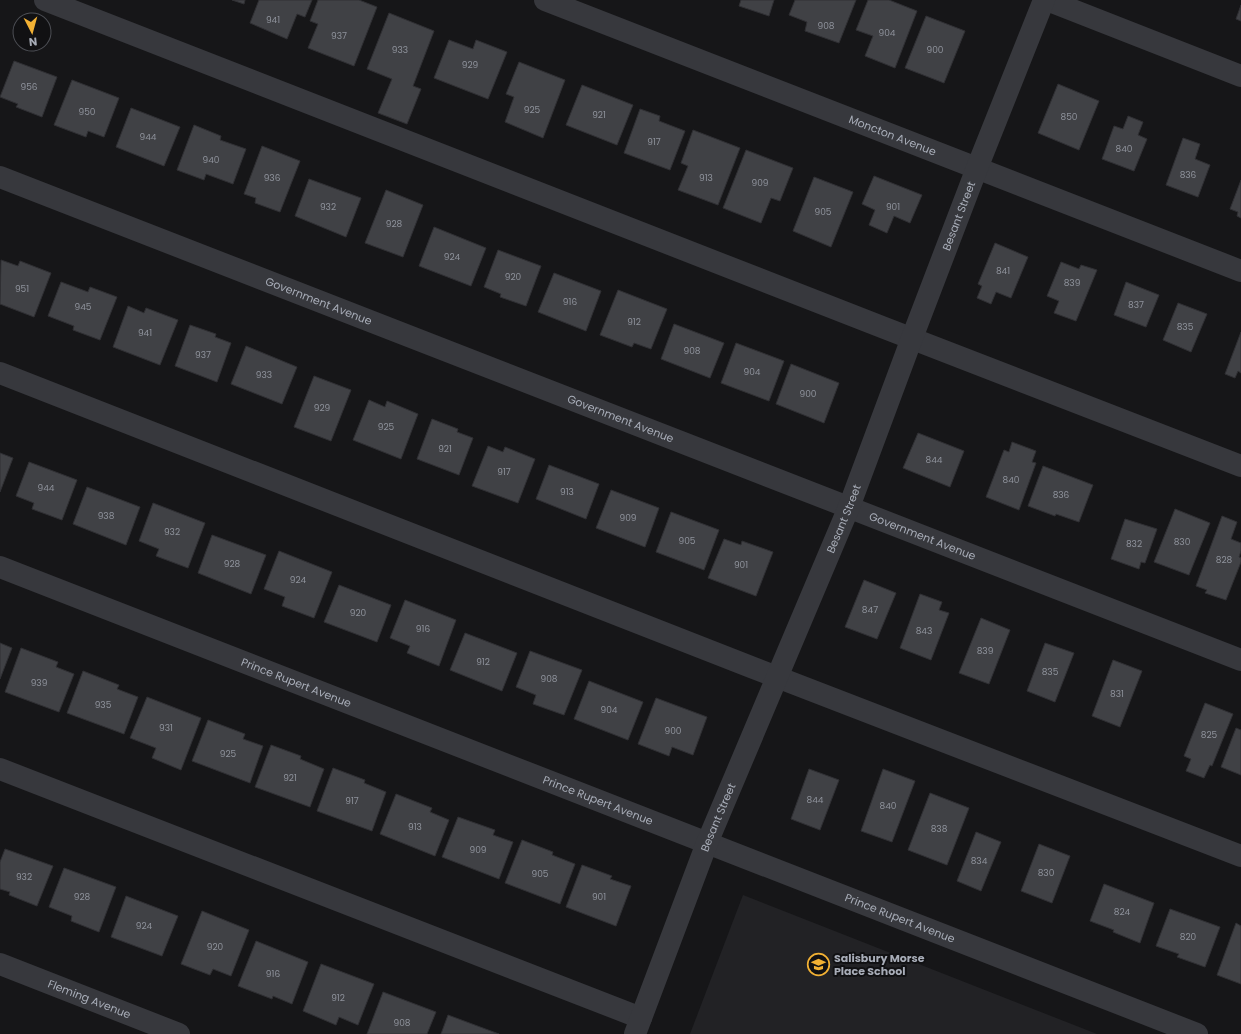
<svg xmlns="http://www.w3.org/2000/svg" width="1241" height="1034" font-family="Poppins,sans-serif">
	<rect width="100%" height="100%" fill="#161618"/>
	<!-- built -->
	<path fill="#222225" d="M 743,895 L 1097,1034 L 690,1034 Z"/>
	<!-- building -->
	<g fill="#404145" stroke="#303034">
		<path d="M 232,0 L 245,0 L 244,4 Z"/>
		<path d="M 259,0 L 312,0 L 305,17 L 297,14 L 287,39 L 250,23 Z"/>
		<path d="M 318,0 L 359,0 L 377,7 L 354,66 L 308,48 L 318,24 L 310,21 Z"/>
		<path d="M 741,0 L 774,0 L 769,16 L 739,6 Z"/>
		<path d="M 795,0 L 856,0 L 839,43 L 805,31 L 807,22 L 789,15 Z"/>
		<path d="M 868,0 L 889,0 L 917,11 L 895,68 L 865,56 L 873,36 L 856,30 Z"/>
		<path d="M 1241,5 L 1241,21 L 1236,19 Z"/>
		<path d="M 389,13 L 434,31 L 413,86 L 421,89 L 407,124 L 378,113 L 392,79 L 367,69 Z"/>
		<path d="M 926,16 L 965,31 L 944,83 L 905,68 Z"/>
		<path d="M 449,40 L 473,49 L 476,40 L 507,52 L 488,99 L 434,78 Z"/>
		<path d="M 14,61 L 57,77 L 42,117 L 16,107 L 18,104 L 0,97 Z"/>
		<path d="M 519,62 L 565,80 L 543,138 L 505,122 L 514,97 L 506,94 Z"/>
		<path d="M 72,80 L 119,98 L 104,137 L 88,131 L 86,137 L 54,125 Z"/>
		<path d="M 1058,84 L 1099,101 L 1079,150 L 1038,133 Z"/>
		<path d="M 582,85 L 633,105 L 617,145 L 566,125 Z"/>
		<path d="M 131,108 L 180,127 L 164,166 L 116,147 Z"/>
		<path d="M 640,109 L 660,116 L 659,121 L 685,131 L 670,170 L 624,153 Z"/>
		<path d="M 1128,116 L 1143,122 L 1138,135 L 1147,139 L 1134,171 L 1102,159 L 1114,126 L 1123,129 Z"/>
		<path d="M 194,125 L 221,136 L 220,140 L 246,149 L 233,184 L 206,174 L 204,180 L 177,170 Z"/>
		<path d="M 693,130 L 740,148 L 718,205 L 678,190 L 688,166 L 681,163 Z"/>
		<path d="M 1183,138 L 1200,144 L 1195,159 L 1210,165 L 1198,197 L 1166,185 Z"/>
		<path d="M 262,146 L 300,161 L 280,212 L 255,203 L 256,198 L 244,194 Z"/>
		<path d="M 746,150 L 793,168 L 780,201 L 771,198 L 761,223 L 723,208 Z"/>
		<path d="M 874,176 L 922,195 L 910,223 L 894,216 L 887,233 L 869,225 L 875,210 L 862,204 Z"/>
		<path d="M 814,177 L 853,192 L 831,247 L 793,231 Z"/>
		<path d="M 309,179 L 361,198 L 346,237 L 295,216 Z"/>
		<path d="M 1241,180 L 1241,218 L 1237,216 L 1238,212 L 1230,209 Z"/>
		<path d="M 386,190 L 423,205 L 403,257 L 365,243 Z"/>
		<path d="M 434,227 L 486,248 L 471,286 L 419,266 Z"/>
		<path d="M 995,243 L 1028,257 L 1011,298 L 996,292 L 991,304 L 977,298 L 982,286 L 978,284 Z"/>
		<path d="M 498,250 L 541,266 L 526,306 L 500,297 L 501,294 L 484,287 Z"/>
		<path d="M 1,260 L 18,266 L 20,261 L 51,273 L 34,317 L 0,304 Z"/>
		<path d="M 1061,262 L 1079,269 L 1081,265 L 1097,270 L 1076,321 L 1054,313 L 1059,301 L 1047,296 Z"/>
		<path d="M 554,273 L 601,291 L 586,331 L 538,312 Z"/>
		<path d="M 61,282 L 88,292 L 90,287 L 117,297 L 100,340 L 73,330 L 74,326 L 48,316 Z"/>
		<path d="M 1126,282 L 1159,295 L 1146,327 L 1114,315 Z"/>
		<path d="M 618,290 L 667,309 L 651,349 L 634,343 L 632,347 L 600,335 Z"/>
		<path d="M 1178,303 L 1207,314 L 1191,352 L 1163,340 Z"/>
		<path d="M 128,306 L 144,313 L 146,308 L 178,320 L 160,365 L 113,347 Z"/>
		<path d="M 674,324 L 724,343 L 710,378 L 661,359 Z"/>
		<path d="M 190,325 L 216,334 L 215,337 L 231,343 L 217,382 L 175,366 Z"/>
		<path d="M 1241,332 L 1241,373 L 1238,371 L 1235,378 L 1225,374 Z"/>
		<path d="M 736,343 L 784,361 L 769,401 L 721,383 Z"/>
		<path d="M 246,346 L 297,367 L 282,404 L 231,384 Z"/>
		<path d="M 791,364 L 839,383 L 824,423 L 776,404 Z"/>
		<path d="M 314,376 L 351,390 L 331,441 L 294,427 Z"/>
		<path d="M 369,400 L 385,407 L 387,401 L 418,414 L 401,459 L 353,440 Z"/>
		<path d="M 432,419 L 458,429 L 457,432 L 473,438 L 459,475 L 417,459 Z"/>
		<path d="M 918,433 L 964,451 L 950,487 L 903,468 Z"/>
		<path d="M 1012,442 L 1036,451 L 1032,462 L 1036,463 L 1019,510 L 986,497 L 1004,450 L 1009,452 Z"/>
		<path d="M 488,446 L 503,452 L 505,447 L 535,459 L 518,503 L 472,486 Z"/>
		<path d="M 0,453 L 13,458 L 0,492 Z"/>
		<path d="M 29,462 L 77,480 L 62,520 L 32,509 L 34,503 L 16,496 Z"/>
		<path d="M 549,465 L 599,484 L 586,519 L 536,499 Z"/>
		<path d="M 1043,466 L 1093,485 L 1079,522 L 1056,514 L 1055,516 L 1028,506 Z"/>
		<path d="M 87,487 L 140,507 L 126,545 L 73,524 Z"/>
		<path d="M 611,490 L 659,508 L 645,547 L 596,528 Z"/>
		<path d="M 153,503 L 205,523 L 188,568 L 156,556 L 159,549 L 139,541 Z"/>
		<path d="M 1175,509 L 1210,523 L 1189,575 L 1154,562 Z"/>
		<path d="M 671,512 L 719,530 L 704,570 L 656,552 Z"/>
		<path d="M 1222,516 L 1237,522 L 1231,539 L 1241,543 L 1241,551 L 1239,557 L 1241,558 L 1241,562 L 1226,600 L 1205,593 L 1207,590 L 1196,586 Z"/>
		<path d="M 1125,519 L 1157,529 L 1145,563 L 1141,562 L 1139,569 L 1111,559 Z"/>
		<path d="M 212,535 L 266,555 L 251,594 L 198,573 Z"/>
		<path d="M 724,539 L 741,545 L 742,541 L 773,552 L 756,596 L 708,578 Z"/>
		<path d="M 279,551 L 332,572 L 314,618 L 282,606 L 285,597 L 264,589 Z"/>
		<path d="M 864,580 L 896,593 L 877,639 L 845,627 Z"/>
		<path d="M 339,585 L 391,605 L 377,642 L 324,622 Z"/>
		<path d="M 920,594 L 942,602 L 939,610 L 949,613 L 931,660 L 900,648 Z"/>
		<path d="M 405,600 L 456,620 L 439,666 L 407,653 L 410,646 L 390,638 Z"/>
		<path d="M 981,618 L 1010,630 L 989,684 L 959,673 Z"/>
		<path d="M 465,633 L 517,653 L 502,691 L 450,670 Z"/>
		<path d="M 0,643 L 12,648 L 0,679 Z"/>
		<path d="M 1045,643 L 1074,653 L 1055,702 L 1027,691 Z"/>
		<path d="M 21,648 L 58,662 L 56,667 L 74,674 L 59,712 L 5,692 Z"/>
		<path d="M 530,651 L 582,670 L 564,715 L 533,704 L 536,695 L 516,687 Z"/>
		<path d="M 1113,660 L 1142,671 L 1120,727 L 1092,716 Z"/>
		<path d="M 83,671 L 119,685 L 117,689 L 138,697 L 124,734 L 67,713 Z"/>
		<path d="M 589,681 L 643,702 L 628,740 L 574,719 Z"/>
		<path d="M 147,697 L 201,718 L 181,770 L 152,758 L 156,748 L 130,738 Z"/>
		<path d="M 656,698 L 707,717 L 693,755 L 672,747 L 669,756 L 638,744 Z"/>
		<path d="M 1205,703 L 1233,714 L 1212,766 L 1210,765 L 1204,778 L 1186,771 L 1191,759 L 1184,756 Z"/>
		<path d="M 208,720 L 245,734 L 243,739 L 263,746 L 250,783 L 192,761 Z"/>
		<path d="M 1236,728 L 1241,730 L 1241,775 L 1221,767 Z"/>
		<path d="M 271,745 L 301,756 L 300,759 L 324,769 L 310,807 L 255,787 Z"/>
		<path d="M 333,768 L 365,780 L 364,783 L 386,792 L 372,831 L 317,811 Z"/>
		<path d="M 809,769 L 839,780 L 820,830 L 791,819 Z"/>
		<path d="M 883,769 L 915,781 L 892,842 L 861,831 Z"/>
		<path d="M 930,793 L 969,808 L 947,865 L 908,850 Z"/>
		<path d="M 396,794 L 432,808 L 430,812 L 449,820 L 435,856 L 380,834 Z"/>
		<path d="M 458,817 L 495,830 L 493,835 L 513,842 L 499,879 L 442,857 Z"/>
		<path d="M 976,832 L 1001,842 L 981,891 L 957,881 Z"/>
		<path d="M 522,840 L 553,852 L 552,855 L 575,864 L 560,904 L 505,883 Z"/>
		<path d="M 1039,844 L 1070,856 L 1052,903 L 1021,891 Z"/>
		<path d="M 5,849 L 53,866 L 37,906 L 9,895 L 10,892 L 0,889 L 0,862 Z"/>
		<path d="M 582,865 L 612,876 L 610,879 L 631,886 L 616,926 L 566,907 Z"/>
		<path d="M 64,868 L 116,887 L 99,932 L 71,921 L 72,916 L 49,907 Z"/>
		<path d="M 1104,884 L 1154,903 L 1140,943 L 1113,932 L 1114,930 L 1090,921 Z"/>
		<path d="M 126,896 L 178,916 L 162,956 L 111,937 Z"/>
		<path d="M 1170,909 L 1220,927 L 1205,967 L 1177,957 L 1179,954 L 1156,946 Z"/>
		<path d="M 202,911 L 249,930 L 231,976 L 213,969 L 210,975 L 181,964 Z"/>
		<path d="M 1236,923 L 1241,926 L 1241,984 L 1217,975 Z"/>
		<path d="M 256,941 L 308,962 L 292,1004 L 273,996 L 272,999 L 238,986 Z"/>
		<path d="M 321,964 L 374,984 L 358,1025 L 339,1017 L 336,1025 L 303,1011 Z"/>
		<path d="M 383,992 L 436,1012 L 427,1034 L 367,1034 Z"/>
		<path d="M 448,1015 L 499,1034 L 441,1034 Z"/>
	</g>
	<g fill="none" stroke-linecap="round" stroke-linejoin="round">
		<!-- minor -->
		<g stroke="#37383d" stroke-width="22">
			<path d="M 45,0 L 882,327 L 1241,466"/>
			<path id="s1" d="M 545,0 L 1241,271"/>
			<path d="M 1047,0 L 1241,76"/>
			<path id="s2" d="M 0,177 L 1241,660"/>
			<path d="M 0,373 L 751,667 L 1241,856"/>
			<path id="s3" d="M 0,567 L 1197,1034"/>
			<path d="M 0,769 L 641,1018"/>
			<path id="s4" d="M 0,964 L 179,1034"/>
			<path id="s5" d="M 635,1034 L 707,843 L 849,507 L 912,338 L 977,168 L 1044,0"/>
		</g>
	</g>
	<!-- icons -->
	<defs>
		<symbol id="school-ring" viewBox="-11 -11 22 22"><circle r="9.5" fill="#111113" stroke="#f2b134" stroke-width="1.5"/><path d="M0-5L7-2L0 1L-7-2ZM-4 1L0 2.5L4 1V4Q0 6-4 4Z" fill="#f2b134"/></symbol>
	</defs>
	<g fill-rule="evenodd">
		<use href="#school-ring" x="806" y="952" width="25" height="25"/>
	</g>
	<g text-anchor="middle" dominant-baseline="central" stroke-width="4" stroke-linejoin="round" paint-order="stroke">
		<!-- number labels -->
		<g font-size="9" fill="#8e929b">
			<text x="273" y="20">941</text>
			<text x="826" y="26">908</text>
			<text x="887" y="33">904</text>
			<text x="339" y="36">937</text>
			<text x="400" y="50">933</text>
			<text x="935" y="50">900</text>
			<text x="470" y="65">929</text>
			<text x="29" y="87">956</text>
			<text x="532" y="110">925</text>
			<text x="87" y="112">950</text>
			<text x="599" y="115">921</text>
			<text x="1069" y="117">850</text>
			<text x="148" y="137">944</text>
			<text x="654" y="142">917</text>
			<text x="1124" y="149">840</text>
			<text x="211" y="160">940</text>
			<text x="1188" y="175">836</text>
			<text x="272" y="178">936</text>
			<text x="706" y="178">913</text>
			<text x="760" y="183">909</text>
			<text x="328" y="207">932</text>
			<text x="893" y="207">901</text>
			<text x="823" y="212">905</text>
			<text x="394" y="224">928</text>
			<text x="452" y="257">924</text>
			<text x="1003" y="271">841</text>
			<text x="513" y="277">920</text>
			<text x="1072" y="283">839</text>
			<text x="22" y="289">951</text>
			<text x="570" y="302">916</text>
			<text x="1136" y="305">837</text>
			<text x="83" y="307">945</text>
			<text x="634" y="322">912</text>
			<text x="1185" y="327">835</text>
			<text x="145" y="333">941</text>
			<text x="692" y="351">908</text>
			<text x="203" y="355">937</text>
			<text x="752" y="372">904</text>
			<text x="264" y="375">933</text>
			<text x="808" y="394">900</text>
			<text x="322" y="408">929</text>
			<text x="386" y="427">925</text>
			<text x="445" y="449">921</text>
			<text x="934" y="460">844</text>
			<text x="504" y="472">917</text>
			<text x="1011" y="480">840</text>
			<text x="46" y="488">944</text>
			<text x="567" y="492">913</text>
			<text x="1061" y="495">836</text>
			<text x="106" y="516">938</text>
			<text x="628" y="518">909</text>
			<text x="172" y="532">932</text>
			<text x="687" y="541">905</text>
			<text x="1182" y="542">830</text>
			<text x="1134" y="544">832</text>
			<text x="1224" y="560">828</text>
			<text x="232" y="564">928</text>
			<text x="741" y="565">901</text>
			<text x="298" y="580">924</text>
			<text x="870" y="610">847</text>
			<text x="358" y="613">920</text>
			<text x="423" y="629">916</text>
			<text x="924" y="631">843</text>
			<text x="985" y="651">839</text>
			<text x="483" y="662">912</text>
			<text x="1050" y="672">835</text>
			<text x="549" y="679">908</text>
			<text x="39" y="683">939</text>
			<text x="1117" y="694">831</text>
			<text x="103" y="705">935</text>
			<text x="609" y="710">904</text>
			<text x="166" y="728">931</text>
			<text x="673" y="731">900</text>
			<text x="1209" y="735">825</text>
			<text x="228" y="754">925</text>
			<text x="290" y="778">921</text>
			<text x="815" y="800">844</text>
			<text x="352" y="801">917</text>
			<text x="888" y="806">840</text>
			<text x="415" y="827">913</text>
			<text x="939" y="829">838</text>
			<text x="478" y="850">909</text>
			<text x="979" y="861">834</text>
			<text x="1046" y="873">830</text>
			<text x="540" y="874">905</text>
			<text x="24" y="877">932</text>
			<text x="82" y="897">928</text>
			<text x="599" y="897">901</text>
			<text x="1122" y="912">824</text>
			<text x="144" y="926">924</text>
			<text x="1188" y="937">820</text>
			<text x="215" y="947">920</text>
			<text x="273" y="974">916</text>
			<text x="338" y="998">912</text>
			<text x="402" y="1023">908</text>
		</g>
		<!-- street labels -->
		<g font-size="11" fill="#a8adb8" stroke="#111113">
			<text stroke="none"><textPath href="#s1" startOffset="373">Moncton Avenue</textPath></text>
			<text stroke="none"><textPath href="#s5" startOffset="880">Besant Street</textPath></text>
			<text stroke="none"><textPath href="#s2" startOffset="342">Government Avenue</textPath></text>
			<text stroke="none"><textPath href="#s2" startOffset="666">Government Avenue</textPath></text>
			<text stroke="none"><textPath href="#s5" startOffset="556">Besant Street</textPath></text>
			<text stroke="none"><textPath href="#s2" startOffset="990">Government Avenue</textPath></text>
			<text stroke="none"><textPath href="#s3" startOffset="318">Prince Rupert Avenue</textPath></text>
			<text stroke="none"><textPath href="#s3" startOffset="642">Prince Rupert Avenue</textPath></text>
			<text stroke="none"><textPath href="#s5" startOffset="232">Besant Street</textPath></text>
			<text stroke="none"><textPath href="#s3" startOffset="966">Prince Rupert Avenue</textPath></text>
			<text stroke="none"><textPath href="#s4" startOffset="96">Fleming Avenue</textPath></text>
		</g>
		<!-- poi labels -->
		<g font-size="11" font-weight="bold" fill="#a8adb8" stroke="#111113" text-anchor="start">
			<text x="834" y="958">Salisbury Morse<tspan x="834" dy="13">Place School</tspan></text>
		</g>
	</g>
	<!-- north arrow -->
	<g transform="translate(32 32) rotate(174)"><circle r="19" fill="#111113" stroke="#4d4f55"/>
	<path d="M0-3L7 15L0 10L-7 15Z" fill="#f2b134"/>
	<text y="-6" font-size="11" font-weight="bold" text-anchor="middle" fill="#a8adb8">N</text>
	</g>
</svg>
